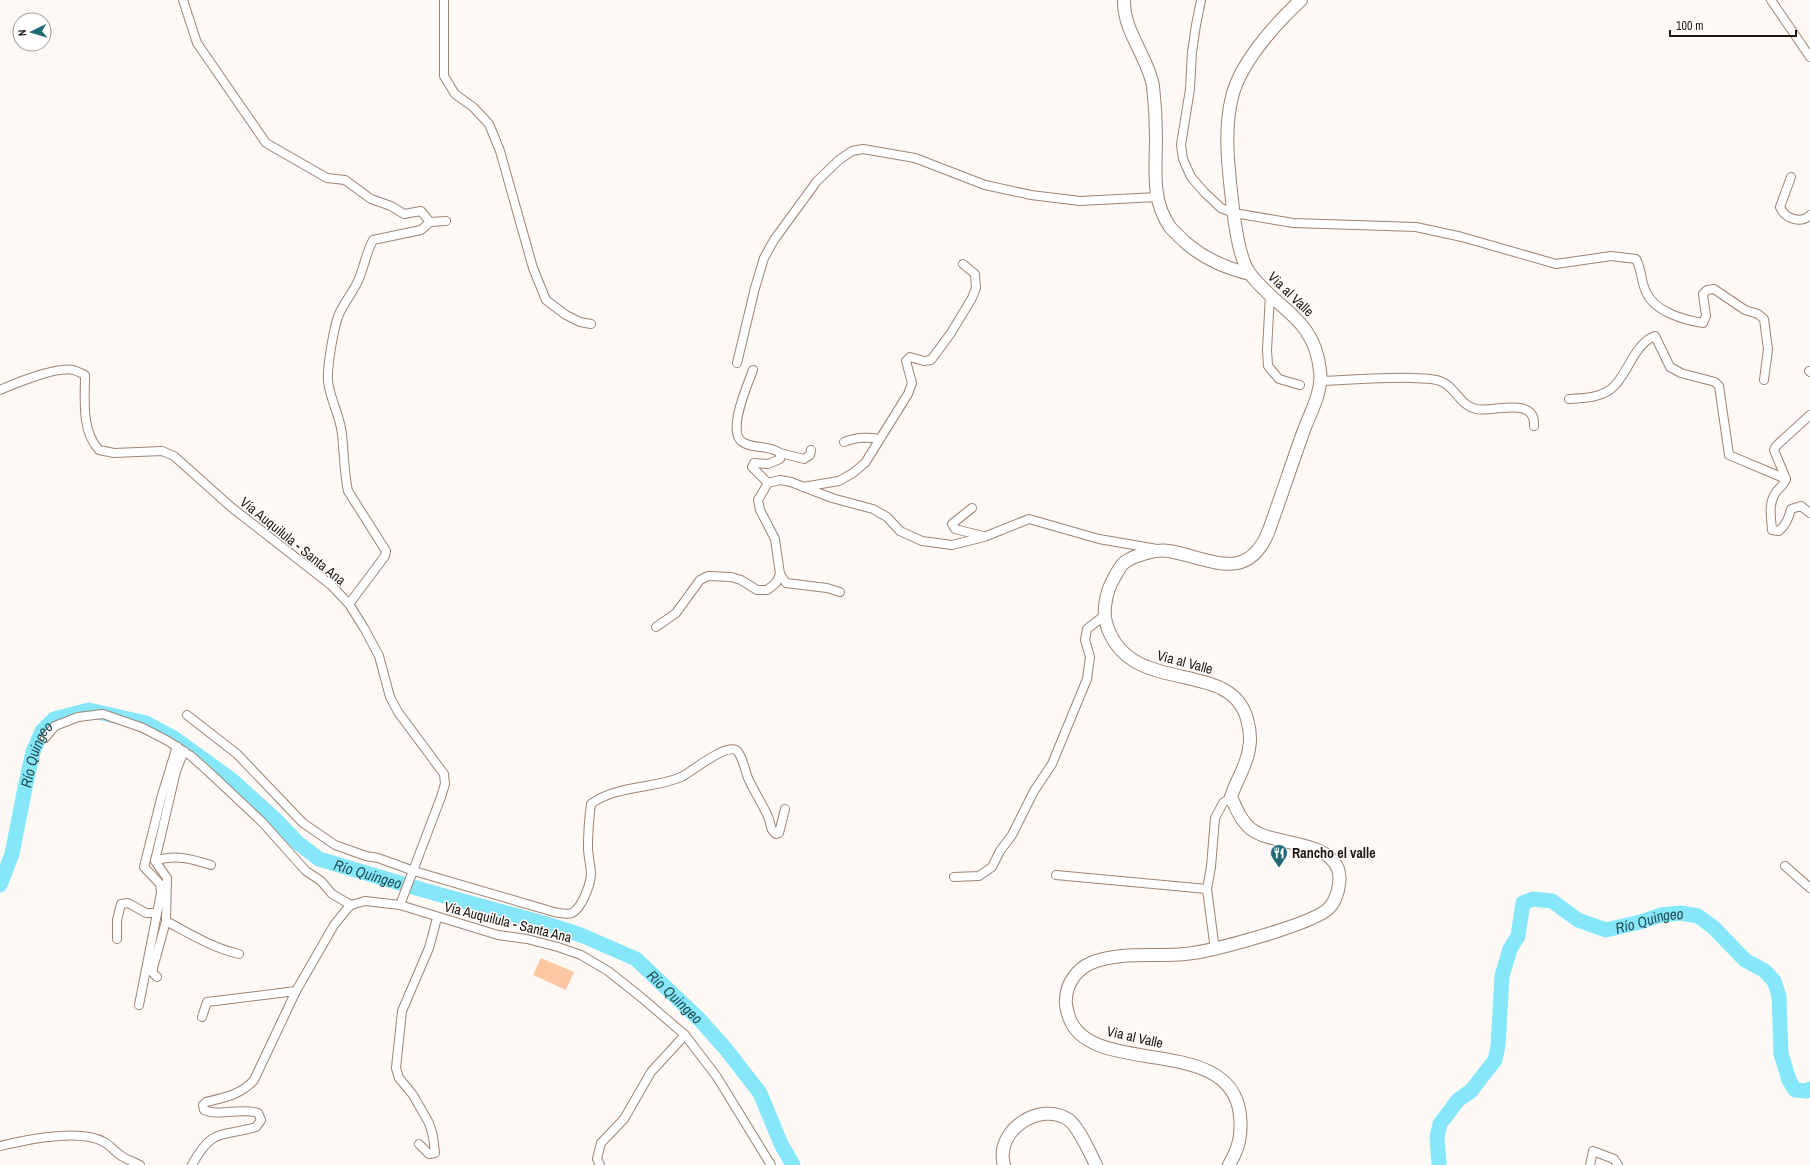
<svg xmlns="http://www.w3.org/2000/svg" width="1810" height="1165" font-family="'Archivo Narrow',sans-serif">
	<rect width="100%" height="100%" fill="#fff9f5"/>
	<!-- green -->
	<path fill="#fcc8a4" d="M 541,958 L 574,972 L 566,990 L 533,975 Z"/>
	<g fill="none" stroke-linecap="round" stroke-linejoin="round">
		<!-- river -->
		<g stroke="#86e7fa" stroke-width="15">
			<path id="s1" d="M 0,885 L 12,854 L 26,783 L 33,752 L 42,731 L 54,719 L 89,710 L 146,723 L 174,738 L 232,780 L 275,819 L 298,843 L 319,859 L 423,890 L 543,923 L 581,935 L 636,959 L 700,1020 L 725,1048 L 760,1093 L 781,1144 L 793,1165"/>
			<path id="s2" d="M 1439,1165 L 1437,1137 L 1440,1124 L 1458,1100 L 1471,1091 L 1495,1060 L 1498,1046 L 1502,976 L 1510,949 L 1518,936 L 1523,903 L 1533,899 L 1552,901 L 1578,920 L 1606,930 L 1640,922 L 1661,915 L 1681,913 L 1698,916 L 1713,927 L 1745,960 L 1765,971 L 1774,981 L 1779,996 L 1781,1054 L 1789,1080 L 1795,1090 L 1807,1091 L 1810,1089"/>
		</g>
		<defs>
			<g id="street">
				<path d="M 183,0 L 197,43 L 266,143 L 327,178 L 345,180 L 371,199 L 391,206 L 404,214 L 421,211 L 430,222"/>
				<path d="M 444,0 L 444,76 L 455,94 L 473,107 L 489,124 L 500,151 L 533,268 L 546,300 L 566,315 L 580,322 L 591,324"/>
				<path d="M 1201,0 L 1196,25 L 1192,52 L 1190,89 L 1181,145 L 1183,159 L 1191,177 L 1205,193 L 1221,208 L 1234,213 L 1293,223 L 1416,227 L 1462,237 L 1556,264 L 1611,256 L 1636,259 C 1642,270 1641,282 1646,292 C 1655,312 1684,320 1703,323 L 1706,316 L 1703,294 L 1707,290 L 1714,289 L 1745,310 L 1758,314 L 1764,319 L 1768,349 L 1764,380"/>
				<path d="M 1771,0 L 1810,57"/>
				<path d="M 1791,177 L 1780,207 C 1785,219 1801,224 1810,215"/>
				<path d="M 1270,294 L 1267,350 L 1268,366 L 1279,379 L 1300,385"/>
				<path d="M 737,363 L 755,288 L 764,258 L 774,240 L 817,181 L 839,160 L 852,151 L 863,149 L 915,158 L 985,185 L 1031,195 L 1080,201 L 1157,197"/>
				<path d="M 753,370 C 748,384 725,434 744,443 C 755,449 769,445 780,453 L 780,459 L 768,464 L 754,463 L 752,467 L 768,483"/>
				<path d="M 1809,371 L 1810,372"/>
				<path d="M 1321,381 C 1352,380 1382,377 1413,378 C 1422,379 1432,378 1440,381 C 1455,386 1459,405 1476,409 C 1492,413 1536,395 1534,426"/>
				<path d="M 0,390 C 15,383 58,366 73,370 C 77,371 81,373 85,375 C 85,399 81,431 99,450 L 114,453 L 162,451 L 174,456 L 231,507 L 331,585 L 349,604 L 364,628 L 379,656 L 390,697 L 398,712 L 444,774 L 445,784 L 441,797 L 400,905"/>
				<path d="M 1569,399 C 1583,398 1599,398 1611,389 C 1628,376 1633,344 1655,336 L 1670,367 L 1681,373 L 1715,382 L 1719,386 L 1729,455 L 1786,479"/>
				<path d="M 1810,415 L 1776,446 L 1774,450 L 1786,479 C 1784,485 1780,487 1776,492 C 1768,504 1771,516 1772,530 L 1779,531 C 1786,525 1789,518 1791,509 L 1801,506 L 1810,513"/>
				<path d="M 844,442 C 855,437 868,437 879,439"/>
				<path d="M 780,453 L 804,459 L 810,455 L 811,450"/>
				<path d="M 803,487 L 839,481 L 853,473 L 865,463 L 908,394 L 912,383 L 906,361 L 910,357 L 924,361 L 931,360 L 951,333 L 972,298 L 976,288 L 975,274 L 963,264"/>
				<path d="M 972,508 L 952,524 L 955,529 L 983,536"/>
				<path d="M 840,592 L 827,588 L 786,583 L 780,574 L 775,539 L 760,510 L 758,500 L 768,483 L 780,480 L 791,482 L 832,498 L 873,509 L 887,517 L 900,531 L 922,541 L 952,545 L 984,537 L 1029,519 L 1099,539 L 1157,549"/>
				<path d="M 349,604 L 385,556 L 386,551 L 348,491 C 344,472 344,453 342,434 C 340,415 330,400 328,381 C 327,367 334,324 340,312 C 345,302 352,293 357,283 C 364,269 365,255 373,240 L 421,230 L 430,222 L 446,221"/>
				<path d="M 656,627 L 676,613 L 700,580 L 708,576 L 731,577 L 741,580 L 757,590 L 767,590 L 776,583 L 780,574"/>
				<path d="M 187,715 L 237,754 L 303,823 L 335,845 L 366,856 L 378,858 L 414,871 L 554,912 C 559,913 566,915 572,913 C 582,908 590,885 591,875 C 591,866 588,857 588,847 C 588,833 589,819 591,804 C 616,785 654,789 681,777 C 692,772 729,740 738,752 C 743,759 745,770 748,778 C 754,792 763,804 769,819 C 771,825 770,830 776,834 L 779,833 L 785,809"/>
				<path d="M 45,738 L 55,726 L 78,717 L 103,714 L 143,728 L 168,741 L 191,756 L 210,773 L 262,822 L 306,871 L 321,881 L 332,894 L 351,905"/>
				<path d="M 155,861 C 175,854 192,859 211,865"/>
				<path d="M 1785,866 L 1810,888"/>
				<path d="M 1056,875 L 1207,889 L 1211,867 L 1215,818 L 1223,803 L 1231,797"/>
				<path d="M 954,877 L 979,876 L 992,867 L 1000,851 L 1012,835 L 1034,791 L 1052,764 L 1087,679 L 1090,657 L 1085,640 L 1087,629 L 1105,615"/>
				<path d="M 1207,889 L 1215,950"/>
				<path d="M 166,921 C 190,934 213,948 239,954"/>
				<path d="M 117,939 L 117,920 L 121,904 L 128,903 L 146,913 L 157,913"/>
				<path d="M 157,977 L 152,972 L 166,921 L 167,878 L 155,861 L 176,771 L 184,751"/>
				<path d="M 139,1005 L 161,893 L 160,884 L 144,867 L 162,795 L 177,746"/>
				<path d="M 202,1017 L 207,1002 L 296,991"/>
				<path d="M 419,1144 L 429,1154 L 435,1153 L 433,1136 L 429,1123 L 413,1095 L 399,1078 L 396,1068 L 402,1011 L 429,948 L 437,918"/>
				<path d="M 0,1146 C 25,1140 80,1128 104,1142 C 111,1146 116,1153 123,1157 C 128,1160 134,1162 140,1165"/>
				<path d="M 192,1165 C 212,1128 220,1137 256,1127 L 261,1120 L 258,1113 C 240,1107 220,1117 204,1110 L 203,1105 L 206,1102 C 224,1098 242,1094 254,1080 L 296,991 L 334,925 L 347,909 L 351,905 L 365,901 L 400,905 L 498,935 L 527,939 L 558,947 L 581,955 L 608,971 L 642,998 L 685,1035 L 717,1077 L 771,1165"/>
				<path d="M 600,1165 L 597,1159 L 601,1143 L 624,1119 L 651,1072 L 685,1035"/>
				<path d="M 1590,1165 L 1593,1151 L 1614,1159 L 1618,1165"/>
			</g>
			<g id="secondary">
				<path d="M 1124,0 C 1123,31 1148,57 1153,86 C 1155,103 1156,122 1156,138 C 1156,169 1151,200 1170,227 C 1174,232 1180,237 1185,242 C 1204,259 1225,268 1250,274"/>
				<path d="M 1004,1165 C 994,1131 1040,1100 1069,1120 C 1079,1128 1090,1153 1096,1165"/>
				<path d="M 1229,1165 C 1239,1148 1242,1135 1240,1115 C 1231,1032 1090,1079 1069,1017 C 1067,1011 1065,1005 1066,998 C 1067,983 1077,969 1091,963 C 1120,951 1155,957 1185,954 C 1210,952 1314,924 1329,908 C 1337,900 1342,881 1338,869 C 1326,839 1273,846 1251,829 C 1241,821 1236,808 1231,797 C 1236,781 1247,765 1249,749 C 1251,739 1250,729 1247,719 C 1230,657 1131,698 1107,626 C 1102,613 1106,592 1113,580 C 1116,574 1120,566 1125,562 C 1135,555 1156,549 1169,551 C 1209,558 1248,585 1269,530 C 1281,497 1292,463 1304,430 C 1311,411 1323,391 1320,370 C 1314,318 1279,311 1251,275 C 1240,262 1235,226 1233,209 C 1229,172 1223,133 1232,97 C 1240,63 1276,23 1301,0"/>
			</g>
		</defs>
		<!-- street casing -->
		<use href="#street" stroke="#9e8472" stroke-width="10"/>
		<!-- secondary casing -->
		<use href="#secondary" stroke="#9e8472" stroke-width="14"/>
		<!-- street -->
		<use href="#street" stroke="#fff" stroke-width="8"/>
		<!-- secondary -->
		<use href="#secondary" stroke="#fff" stroke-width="12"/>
	</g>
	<!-- icons -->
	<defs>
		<symbol id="restaurant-pin" viewBox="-11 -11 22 30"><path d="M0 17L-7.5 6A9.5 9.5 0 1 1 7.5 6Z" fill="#226977" stroke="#fff"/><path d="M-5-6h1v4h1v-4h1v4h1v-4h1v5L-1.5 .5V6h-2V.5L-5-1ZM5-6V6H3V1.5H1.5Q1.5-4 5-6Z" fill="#fff"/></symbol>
	</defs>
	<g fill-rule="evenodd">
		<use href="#restaurant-pin" x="1269" y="843" width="20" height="27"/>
	</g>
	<g text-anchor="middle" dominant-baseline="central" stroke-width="3" stroke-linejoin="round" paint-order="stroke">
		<!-- street labels -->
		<g font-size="14" fill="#20160f" stroke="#fff">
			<text transform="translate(1291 294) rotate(44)">Via al Valle</text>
			<text transform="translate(293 541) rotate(39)">Vía Auquilula - Santa Ana</text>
			<text transform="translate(1185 662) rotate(15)">Via al Valle</text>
			<text transform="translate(508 922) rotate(14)">Vía Auquilula - Santa Ana</text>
			<text transform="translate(1135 1037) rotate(13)">Via al Valle</text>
		</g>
		<!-- poi labels -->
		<g font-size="14" font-weight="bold" fill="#20160f" stroke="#fff" text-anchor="start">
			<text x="1292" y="853">Rancho el valle</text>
		</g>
		<!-- water labels -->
		<g font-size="15" font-style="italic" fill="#244f58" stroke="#fff">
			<text stroke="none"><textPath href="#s1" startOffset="136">Río Quingeo</textPath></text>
			<text stroke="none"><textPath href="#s1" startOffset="544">Río Quingeo</textPath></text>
			<text stroke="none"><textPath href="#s2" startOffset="424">Río Quingeo</textPath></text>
			<text stroke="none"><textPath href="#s1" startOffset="880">Río Quingeo</textPath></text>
		</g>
	</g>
	<!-- north arrow -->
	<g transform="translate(32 32) rotate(265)"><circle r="19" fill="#ffffff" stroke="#a6a29f"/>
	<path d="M0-3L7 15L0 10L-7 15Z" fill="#226977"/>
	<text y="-6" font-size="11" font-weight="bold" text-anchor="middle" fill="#20160f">N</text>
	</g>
	<!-- scale -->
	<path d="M1670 30v6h126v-6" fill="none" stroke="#20160f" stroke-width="2"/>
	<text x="1676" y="30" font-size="12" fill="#20160f" stroke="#ffffff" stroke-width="3" paint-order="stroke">100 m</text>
</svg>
